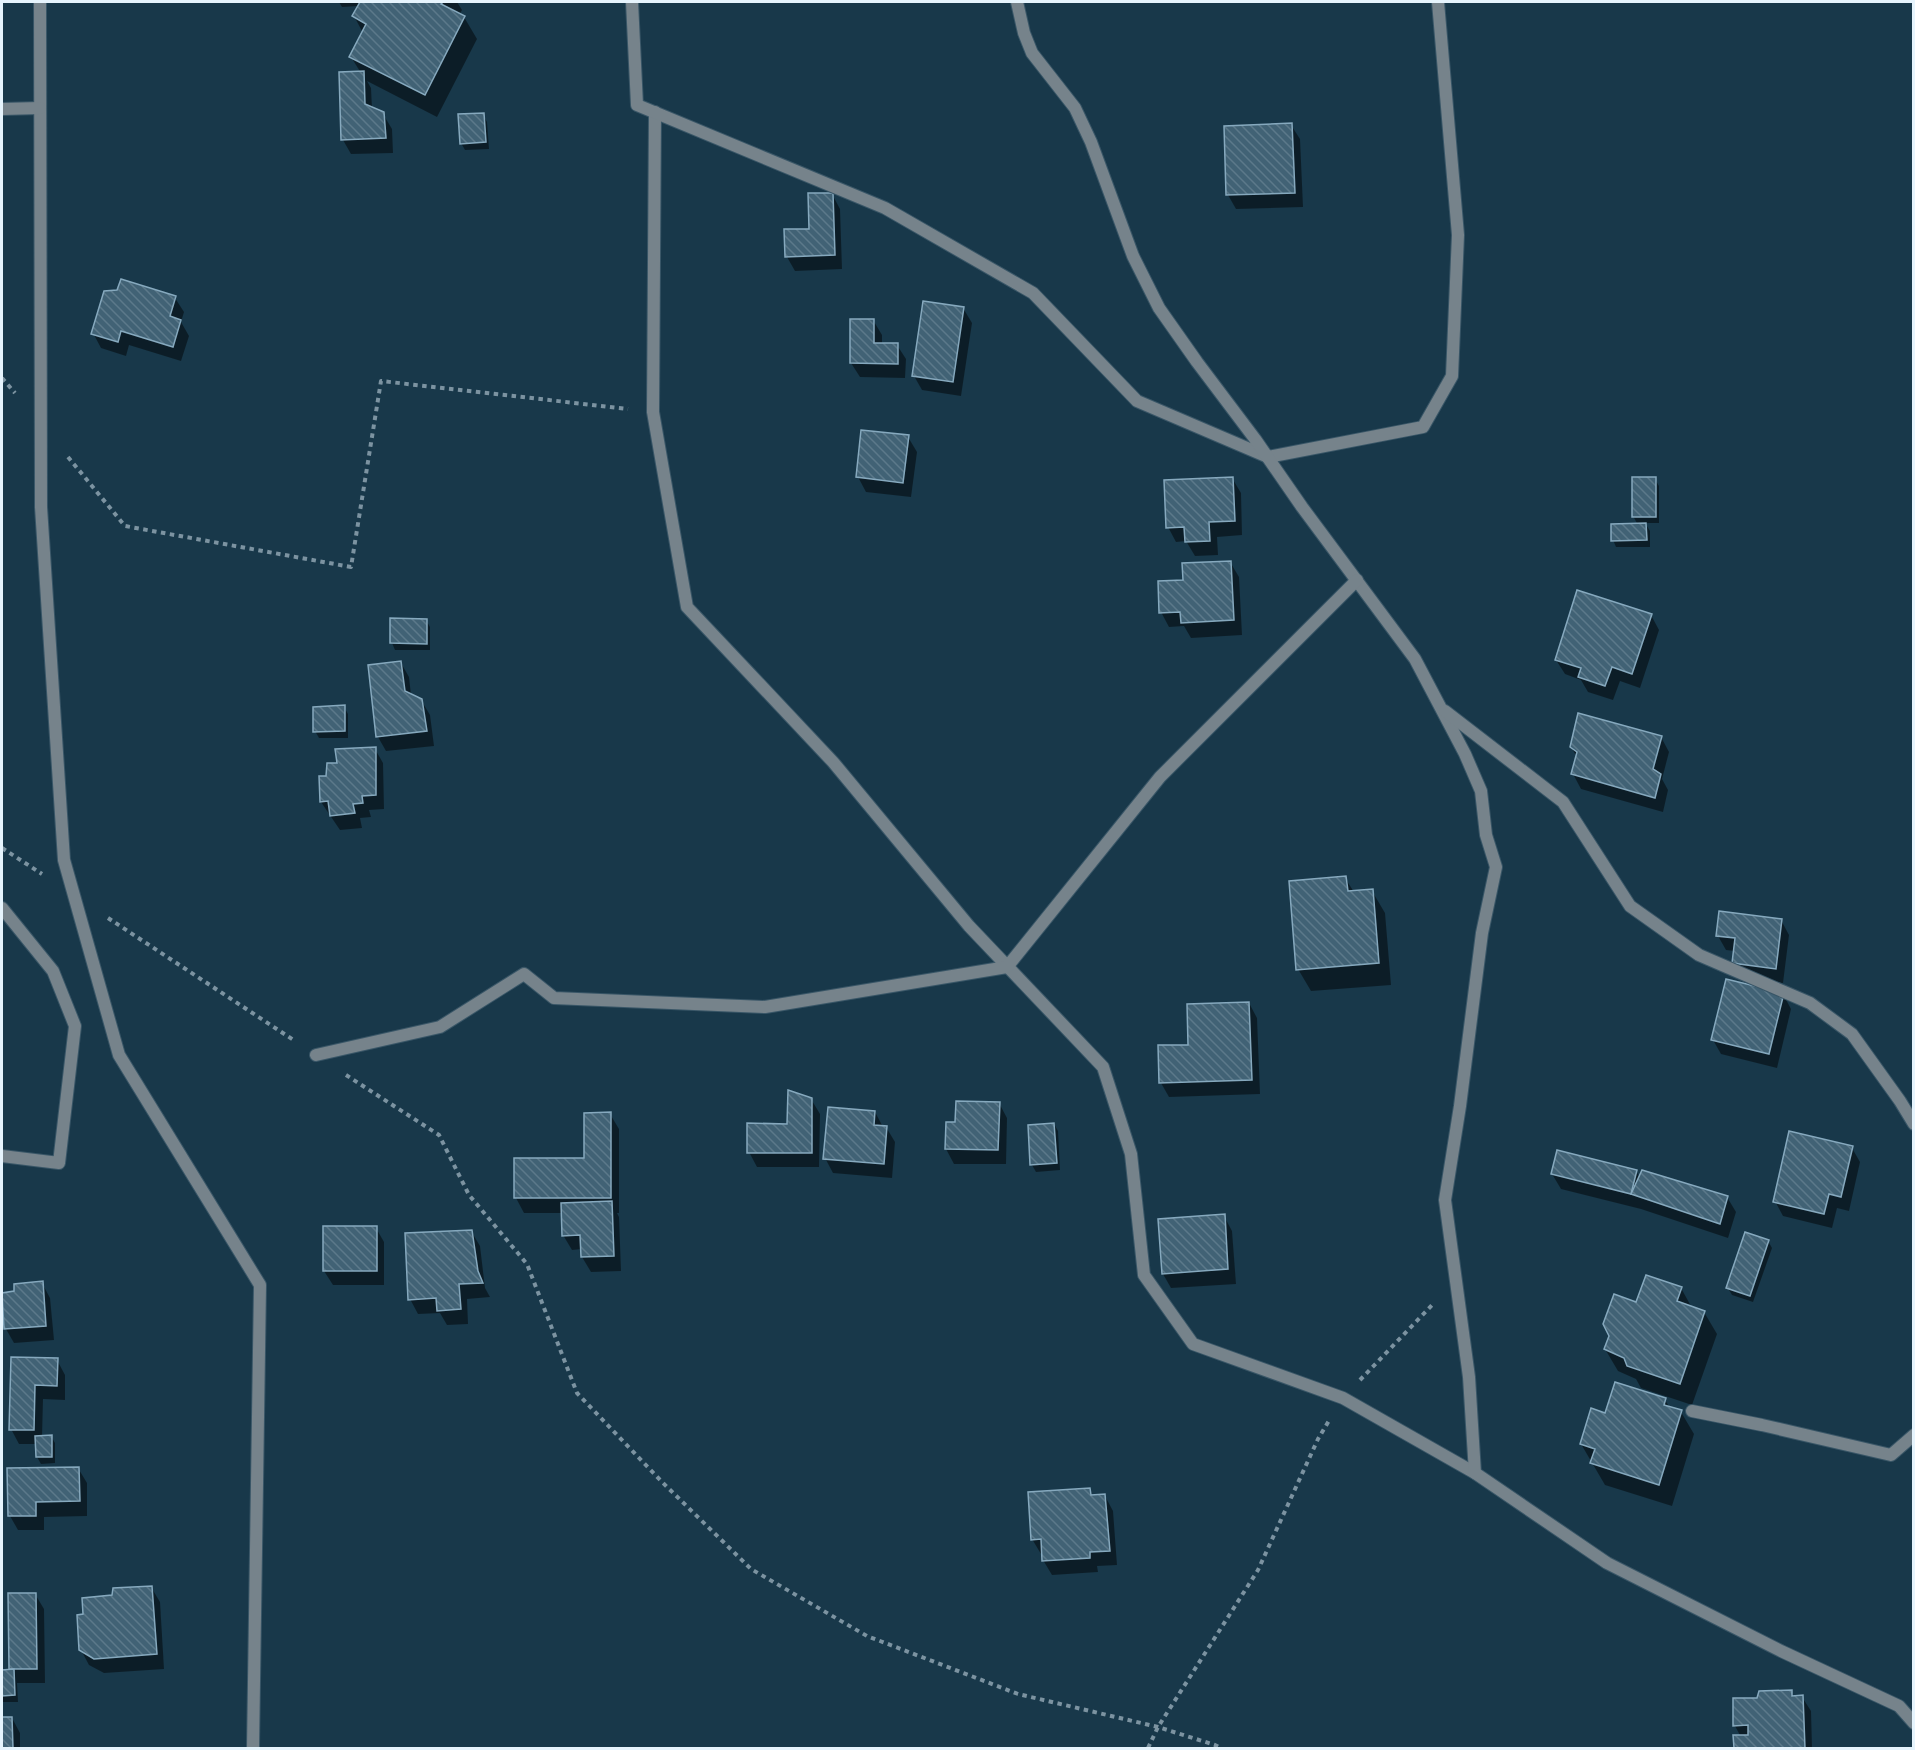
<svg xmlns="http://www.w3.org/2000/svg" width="1915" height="1750" font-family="Mulish,sans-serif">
	<defs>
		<pattern id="building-back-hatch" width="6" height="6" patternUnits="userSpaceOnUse" patternTransform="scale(1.5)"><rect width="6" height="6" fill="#416275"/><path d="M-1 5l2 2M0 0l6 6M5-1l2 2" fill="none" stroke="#5c798a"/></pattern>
	</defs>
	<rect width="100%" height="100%" fill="#18384a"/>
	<!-- shadow -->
	<g fill="#0007">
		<path d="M 339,2 L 457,2 L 462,10 L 459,15 L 464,17 L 477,39 L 437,117 L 367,81 L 371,88 L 372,109 L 383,114 L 392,129 L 393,153 L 351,154 L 343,140 L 361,73 L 351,57 L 363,33 L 354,16 L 359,6 L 342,7 Z"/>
		<path d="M 483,115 L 487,122 L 489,149 L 465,150 L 461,143 Z"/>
		<path d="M 1291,125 L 1300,139 L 1303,207 L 1236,209 L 1228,195 Z"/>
		<path d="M 832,194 L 840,209 L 842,269 L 795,271 L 787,257 L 810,230 Z"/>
		<path d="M 175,298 L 184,312 L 181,322 L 189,336 L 181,361 L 129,345 L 126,356 L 101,348 L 93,333 Z"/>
		<path d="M 963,308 L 972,323 L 961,396 L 922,390 L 914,376 Z"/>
		<path d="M 873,320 L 882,335 L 882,345 L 897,345 L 906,359 L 905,378 L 860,377 L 851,363 Z"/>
		<path d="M 908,437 L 917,452 L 911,497 L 866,492 L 858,477 Z"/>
		<path d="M 1232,478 L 1241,493 L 1242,535 L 1217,537 L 1218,555 L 1195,556 L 1186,541 L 1176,542 L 1168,527 Z"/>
		<path d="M 1655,479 L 1659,486 L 1659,523 L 1645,523 L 1650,531 L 1650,547 L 1616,547 L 1613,540 L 1638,525 L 1633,516 Z"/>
		<path d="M 1230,562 L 1239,577 L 1242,635 L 1191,638 L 1184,626 L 1169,627 L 1161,612 L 1185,581 Z"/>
		<path d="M 1651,615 L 1659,630 L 1640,688 L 1620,681 L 1613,700 L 1588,692 L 1581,680 L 1565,674 L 1556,660 Z"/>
		<path d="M 426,620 L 430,627 L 430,650 L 395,650 L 392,643 Z"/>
		<path d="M 401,663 L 409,677 L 411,695 L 421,700 L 430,715 L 434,746 L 386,751 L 378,737 Z"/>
		<path d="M 344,707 L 348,714 L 348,738 L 319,738 L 315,731 Z"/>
		<path d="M 1661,737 L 1669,752 L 1662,779 L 1668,790 L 1663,812 L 1581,789 L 1573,774 L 1577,757 L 1571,747 Z"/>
		<path d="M 375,749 L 383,763 L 384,809 L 369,810 L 371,817 L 360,818 L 362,828 L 340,830 L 321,802 L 327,778 Z"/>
		<path d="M 1345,878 L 1354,892 L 1372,891 L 1385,913 L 1391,985 L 1311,991 L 1298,969 Z"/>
		<path d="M 1781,920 L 1789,935 L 1783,983 L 1742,978 L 1733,963 L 1735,951 L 1726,950 L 1718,936 Z"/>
		<path d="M 1783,994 L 1791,1009 L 1777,1068 L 1721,1054 L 1713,1040 Z"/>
		<path d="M 1249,1003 L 1257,1018 L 1260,1094 L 1169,1097 L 1161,1083 Z"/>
		<path d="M 811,1099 L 820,1114 L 819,1167 L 757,1167 L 749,1152 L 788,1125 Z"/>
		<path d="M 999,1103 L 1007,1118 L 1006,1164 L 954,1164 L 946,1149 L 957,1124 Z"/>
		<path d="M 875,1112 L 883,1127 L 886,1127 L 895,1142 L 892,1178 L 833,1173 L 825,1158 Z"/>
		<path d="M 610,1114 L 619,1129 L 619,1213 L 617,1213 L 619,1217 L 621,1271 L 591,1272 L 582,1257 L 582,1249 L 572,1250 L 563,1235 L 563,1213 L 524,1213 L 516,1198 L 516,1160 L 585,1160 Z"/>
		<path d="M 1054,1124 L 1058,1131 L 1060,1170 L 1036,1172 L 1032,1165 Z"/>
		<path d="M 1852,1148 L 1860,1162 L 1849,1211 L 1837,1208 L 1832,1228 L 1783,1216 L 1775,1201 Z"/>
		<path d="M 1636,1171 L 1640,1178 L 1727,1197 L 1736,1212 L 1728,1238 L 1641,1209 L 1561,1189 L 1552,1174 Z"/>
		<path d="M 1224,1216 L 1232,1231 L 1236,1284 L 1171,1288 L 1163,1274 Z"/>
		<path d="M 376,1228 L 384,1242 L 384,1285 L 333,1285 L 324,1271 Z"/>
		<path d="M 471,1231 L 480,1246 L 485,1288 L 490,1297 L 467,1299 L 468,1324 L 447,1325 L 440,1313 L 418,1314 L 410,1299 Z"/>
		<path d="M 1768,1241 L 1772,1248 L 1753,1302 L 1732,1295 L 1728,1288 Z"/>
		<path d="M 42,1283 L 50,1298 L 54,1340 L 14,1343 L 6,1329 L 16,1293 Z"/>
		<path d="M 1681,1288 L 1692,1308 L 1704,1312 L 1717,1334 L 1692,1405 L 1641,1388 L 1636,1379 L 1618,1371 L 1605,1349 L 1637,1304 Z"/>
		<path d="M 12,1359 L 57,1360 L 65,1375 L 65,1400 L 43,1399 L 42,1437 L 51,1436 L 55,1443 L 55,1463 L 41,1464 L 37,1457 L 37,1444 L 19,1444 L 11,1429 Z"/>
		<path d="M 1665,1400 L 1670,1408 L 1681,1412 L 1694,1434 L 1672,1506 L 1605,1485 L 1581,1444 L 1606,1415 Z"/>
		<path d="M 78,1468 L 87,1483 L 87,1516 L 44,1517 L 44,1530 L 18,1530 L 10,1516 Z"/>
		<path d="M 1089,1489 L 1093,1497 L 1105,1496 L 1113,1511 L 1117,1565 L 1097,1566 L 1098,1572 L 1052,1575 L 1043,1560 L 1043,1554 L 1041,1554 L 1032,1539 Z"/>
		<path d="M 151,1587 L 160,1602 L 164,1669 L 104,1673 L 89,1665 L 81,1650 L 85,1615 Z"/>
		<path d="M 35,1594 L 44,1609 L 45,1683 L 17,1683 L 18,1702 L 2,1702 L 2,1671 L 12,1671 L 10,1668 Z"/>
		<path d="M 1791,1692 L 1794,1697 L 1802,1697 L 1811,1711 L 1812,1748 L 1735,1748 L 1735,1737 L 1741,1737 L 1735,1726 L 1758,1699 Z"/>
		<path d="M 2,1718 L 12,1718 L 20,1733 L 20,1748 L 2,1748 Z"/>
	</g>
	<!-- building -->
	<g fill="url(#building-back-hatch)" stroke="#86a9be" stroke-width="1.5">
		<path d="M 360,2 L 443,2 L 441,4 L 465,16 L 425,95 L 349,57 L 366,24 L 352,16 Z"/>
		<path d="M 364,71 L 365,104 L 384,112 L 386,138 L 341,140 L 339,72 Z"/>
		<path d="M 484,113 L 486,142 L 460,144 L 458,114 Z"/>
		<path d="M 1292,123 L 1295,193 L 1226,195 L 1224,126 Z"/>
		<path d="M 808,193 L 833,193 L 835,255 L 785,257 L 784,229 L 809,229 Z"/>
		<path d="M 121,279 L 176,296 L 170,316 L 181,320 L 173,347 L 121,331 L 118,342 L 91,334 L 104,291 L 117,290 Z"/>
		<path d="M 923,301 L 964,307 L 953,382 L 912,376 Z"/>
		<path d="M 850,319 L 874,319 L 874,343 L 898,343 L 898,364 L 850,363 Z"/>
		<path d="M 861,430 L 909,435 L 903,483 L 856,477 Z"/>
		<path d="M 1233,477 L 1235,521 L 1209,522 L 1210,541 L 1185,542 L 1184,527 L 1166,528 L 1164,480 Z"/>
		<rect x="1632" y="477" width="24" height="40"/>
		<path d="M 1646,523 L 1647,540 L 1611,541 L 1611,524 Z"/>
		<path d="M 1231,561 L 1234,620 L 1181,623 L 1180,612 L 1159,613 L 1158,581 L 1183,580 L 1182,563 Z"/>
		<path d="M 1577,590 L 1652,614 L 1632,674 L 1612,667 L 1605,686 L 1578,677 L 1581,668 L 1555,660 Z"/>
		<path d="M 390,618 L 427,619 L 427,644 L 390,643 Z"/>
		<path d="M 401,661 L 405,691 L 422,699 L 427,731 L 376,737 L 368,665 Z"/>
		<path d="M 345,705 L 345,731 L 313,732 L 313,707 Z"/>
		<path d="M 1578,713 L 1662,736 L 1653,769 L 1661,774 L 1655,798 L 1571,774 L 1577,752 L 1570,747 Z"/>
		<path d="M 376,747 L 376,795 L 362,796 L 363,803 L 353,804 L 355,813 L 330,816 L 328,801 L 320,802 L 319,776 L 326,776 L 327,763 L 337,763 L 335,749 Z"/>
		<path d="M 1346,876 L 1348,891 L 1373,889 L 1379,963 L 1296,970 L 1289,881 Z"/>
		<path d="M 1719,911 L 1782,919 L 1776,969 L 1732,963 L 1735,938 L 1716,936 Z"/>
		<path d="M 1726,979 L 1784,993 L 1769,1054 L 1711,1040 Z"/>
		<path d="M 1249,1002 L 1252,1080 L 1159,1083 L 1158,1045 L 1188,1045 L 1187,1004 Z"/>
		<path d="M 788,1090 L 812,1098 L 812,1153 L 747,1153 L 747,1123 L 787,1124 Z"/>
		<path d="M 956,1101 L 1000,1102 L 998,1150 L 945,1149 L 946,1122 L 955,1122 Z"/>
		<path d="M 828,1107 L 875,1111 L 874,1125 L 887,1126 L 884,1164 L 823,1159 Z"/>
		<path d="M 611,1112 L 611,1198 L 514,1198 L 514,1158 L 584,1158 L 584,1113 Z"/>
		<path d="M 1054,1123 L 1057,1163 L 1030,1165 L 1028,1125 Z"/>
		<path d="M 1789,1131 L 1853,1146 L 1841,1197 L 1829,1194 L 1824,1214 L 1773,1202 Z"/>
		<path d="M 1557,1150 L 1637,1170 L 1631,1194 L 1551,1174 Z"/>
		<path d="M 1642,1170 L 1728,1196 L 1720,1224 L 1631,1194 Z"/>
		<path d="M 612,1201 L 614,1256 L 581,1257 L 580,1235 L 562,1236 L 561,1203 Z"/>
		<path d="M 1225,1214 L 1228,1269 L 1162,1274 L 1158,1219 Z"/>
		<rect x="323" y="1226" width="54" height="45"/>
		<path d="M 472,1230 L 478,1271 L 483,1283 L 459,1284 L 461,1309 L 437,1311 L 436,1298 L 408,1300 L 405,1233 Z"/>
		<path d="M 1745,1232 L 1769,1240 L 1750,1296 L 1726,1288 Z"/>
		<path d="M 1646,1275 L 1682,1287 L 1677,1301 L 1705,1311 L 1680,1384 L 1627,1366 L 1624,1358 L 1604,1349 L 1609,1336 L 1603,1324 L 1614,1294 L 1636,1302 Z"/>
		<path d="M 43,1281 L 46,1326 L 4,1329 L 2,1293 L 14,1291 L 14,1284 Z"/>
		<path d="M 11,1357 L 58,1358 L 57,1386 L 35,1385 L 34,1430 L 9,1430 Z"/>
		<path d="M 1615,1382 L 1666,1398 L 1664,1405 L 1682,1410 L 1659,1485 L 1590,1463 L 1595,1449 L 1580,1444 L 1591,1408 L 1605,1413 Z"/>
		<path d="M 52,1435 L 52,1457 L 36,1457 L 35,1436 Z"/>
		<path d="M 79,1467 L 80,1501 L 36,1502 L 36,1516 L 8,1516 L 7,1468 Z"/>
		<path d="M 1090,1488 L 1091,1495 L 1105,1494 L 1110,1551 L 1090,1552 L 1090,1558 L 1042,1561 L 1041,1539 L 1031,1540 L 1028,1492 Z"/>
		<path d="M 152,1586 L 157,1654 L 94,1659 L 79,1650 L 77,1615 L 83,1614 L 82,1598 L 112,1595 L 113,1588 Z"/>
		<path d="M 8,1593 L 36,1593 L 37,1669 L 9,1669 Z"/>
		<path d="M 14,1669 L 15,1695 L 2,1696 L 2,1670 Z"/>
		<path d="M 1792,1690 L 1792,1696 L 1803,1695 L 1805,1748 L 1734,1748 L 1733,1735 L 1748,1735 L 1748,1725 L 1733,1726 L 1733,1698 L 1757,1698 L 1759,1691 Z"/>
		<path d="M 2,1717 L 12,1717 L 13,1748 L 2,1748 Z"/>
	</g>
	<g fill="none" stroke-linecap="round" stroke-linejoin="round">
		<defs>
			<g id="lane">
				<path d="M 655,112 L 653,412 L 687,607 L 833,762 L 969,926 L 1103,1067 L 1131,1154 L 1144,1275 L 1193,1344 L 1343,1398 L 1475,1473"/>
				<path d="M 1692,1411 L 1762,1425 L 1891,1455 L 1914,1435"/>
			</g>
			<g id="street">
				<path d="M 40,2 L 41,507 L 64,860 L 119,1055 L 260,1285 L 253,1748"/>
				<path d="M 632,2 L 637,105 L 885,208 L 1033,293 L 1137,401 L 1268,457 L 1423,427 L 1452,376 L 1458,235 L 1438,2"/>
				<path d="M 1017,2 L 1024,33 L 1032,53 L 1075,108 L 1091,142 L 1133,256 L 1159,308 L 1197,362 L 1255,439 L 1302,507 L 1415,659 L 1465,754 L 1481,791 L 1486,835 L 1496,867 L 1482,933 L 1460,1106 L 1445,1200 L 1469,1377 L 1475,1473 L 1607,1563 L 1781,1651 L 1899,1706 L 1914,1723"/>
				<path d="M 2,109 L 40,108"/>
				<path d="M 1445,711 L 1563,802 L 1630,906 L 1699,955 L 1810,1003 L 1852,1034 L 1900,1101 L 1914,1124"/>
				<path d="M 2,908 L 53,971 L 75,1026 L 59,1163 L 2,1156"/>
				<path d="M 316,1055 L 440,1027 L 524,974 L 554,998 L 765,1007 L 1007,967 L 1160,777 L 1357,580"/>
			</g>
		</defs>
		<!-- lane casing -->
		<use href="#lane" stroke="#395667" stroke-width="14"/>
		<!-- street casing -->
		<use href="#street" stroke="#395667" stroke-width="14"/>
		<!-- path -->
		<g stroke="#7c93a1" stroke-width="4" stroke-dasharray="4.5 4.5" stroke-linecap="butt">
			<path d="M 2,378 L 15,393"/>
			<path d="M 68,457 L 125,526 L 351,567 L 381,381 L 628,409"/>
			<path d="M 2,848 L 42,874"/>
			<path d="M 108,918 L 295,1041"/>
			<path d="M 346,1075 L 439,1135 L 469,1195 L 527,1264 L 577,1393 L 661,1481 L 751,1569 L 867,1636 L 1018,1694 L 1158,1727 L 1215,1745 L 1221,1748"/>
			<path d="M 1360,1380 L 1434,1303"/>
			<path d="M 1148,1748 L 1158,1727 L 1258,1570 L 1318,1439 L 1330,1419"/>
		</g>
		<!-- lane -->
		<use href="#lane" stroke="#76838b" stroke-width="12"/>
		<!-- street -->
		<use href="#street" stroke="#76838b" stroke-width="12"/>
	</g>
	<!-- border -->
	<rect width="1915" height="1750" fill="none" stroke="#e6f4fd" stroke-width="6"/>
</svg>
